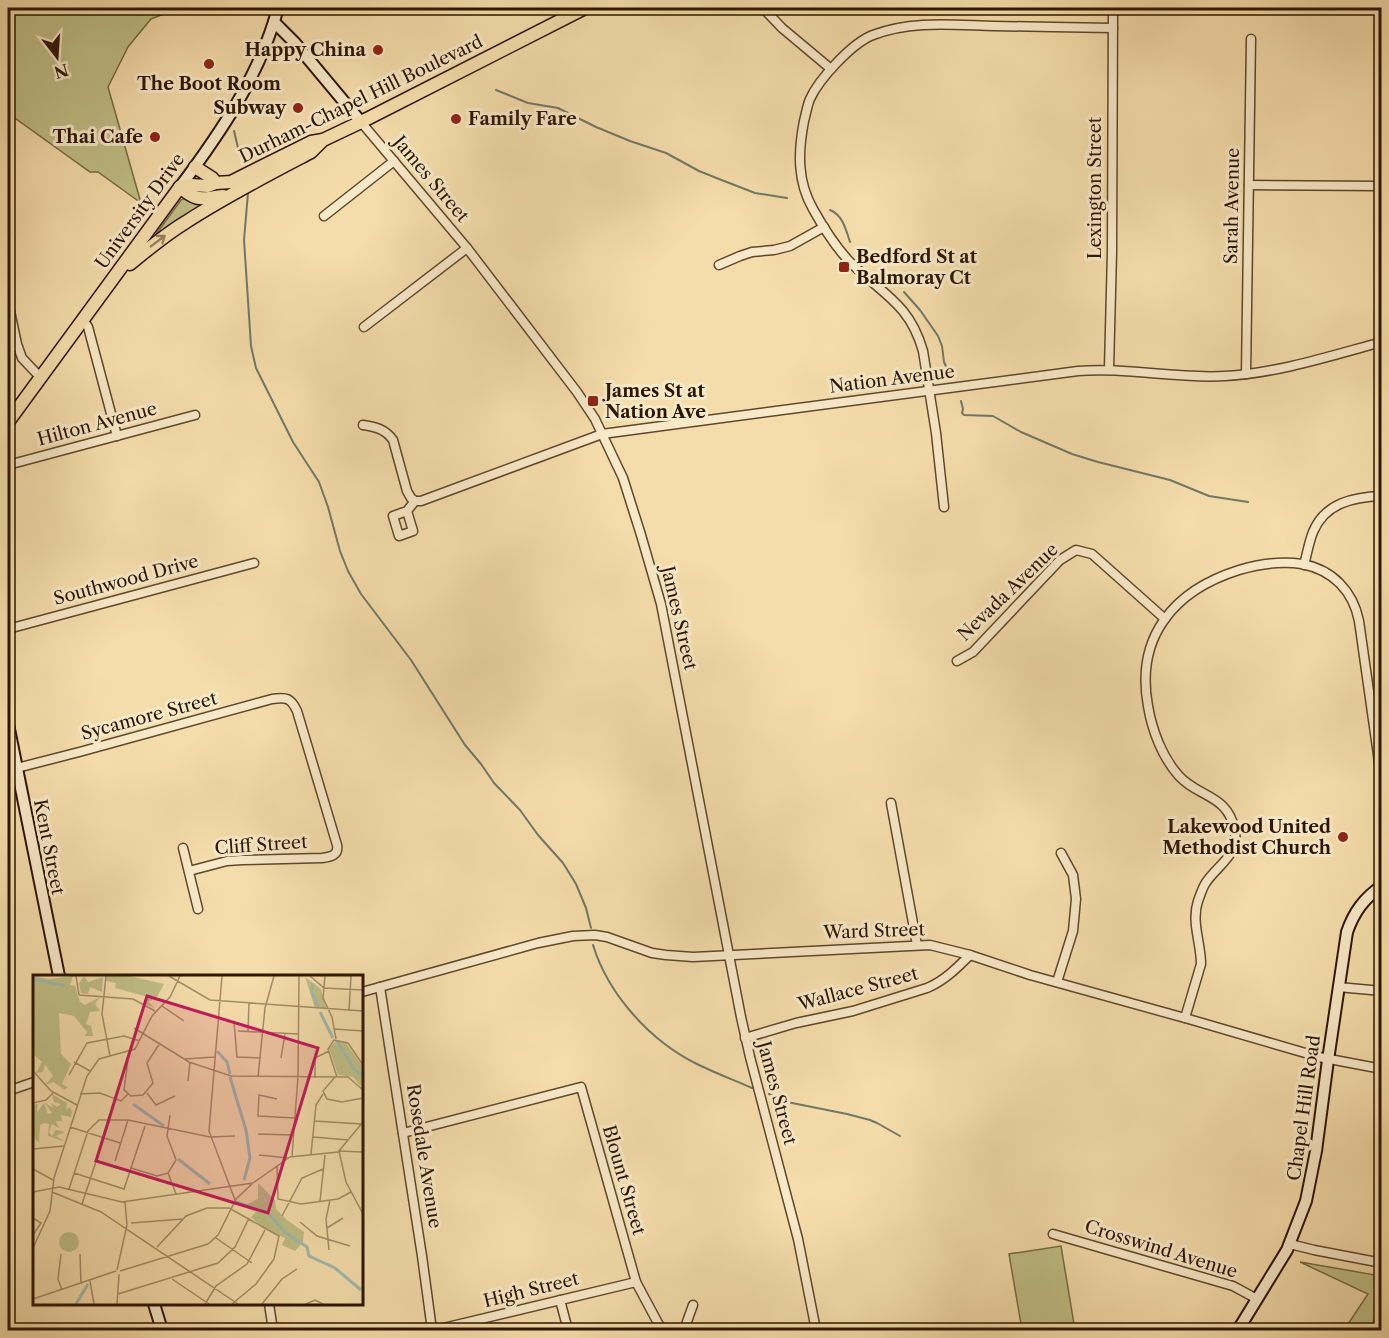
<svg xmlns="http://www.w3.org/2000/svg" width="1389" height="1338" font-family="'Libre Caslon Text',serif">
	<rect width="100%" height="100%" fill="#f5ddab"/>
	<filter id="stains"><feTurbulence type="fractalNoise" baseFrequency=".00333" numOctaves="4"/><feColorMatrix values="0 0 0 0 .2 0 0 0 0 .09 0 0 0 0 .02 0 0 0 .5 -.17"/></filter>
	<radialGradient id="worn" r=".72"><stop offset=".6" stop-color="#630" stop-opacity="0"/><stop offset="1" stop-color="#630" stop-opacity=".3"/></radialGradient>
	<!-- green -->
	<g fill="#c0bf86" stroke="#766a43" stroke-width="1.5">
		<path d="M 8,8 L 179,8 L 151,19 L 128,47 L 108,87 L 141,203 L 98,172 L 90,172 L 8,113 Z"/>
		<path d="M 185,198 L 207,205 L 151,241 L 181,200 Z"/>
		<path d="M 1061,1246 L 1075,1330 L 1022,1330 L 1009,1254 Z"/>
		<path d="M 1300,1262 L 1381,1276 L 1372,1330 L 1344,1330 L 1368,1294 Z"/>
	</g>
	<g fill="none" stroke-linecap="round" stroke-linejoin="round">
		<!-- stream -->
		<g stroke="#707969" stroke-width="2">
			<path d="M 246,8 L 248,13"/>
			<path d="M 255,8 L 263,12"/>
			<path d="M 8,9 L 47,8"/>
			<path d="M 496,90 L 528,103 L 558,108 L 596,127 L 630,141 L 666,153 L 699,171 L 719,179 L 755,193 L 787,198"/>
			<path d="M 234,131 L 239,152"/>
			<path d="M 248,193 L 244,240 L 251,346 L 256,368 L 293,442 L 319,482 L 328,507 L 340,551 L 348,571 L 361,594 L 411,660 L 465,745 L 481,764 L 494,783 L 520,810 L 538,835 L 563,863 L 576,884 L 586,908 L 591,928"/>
			<path d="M 830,210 C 843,215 846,230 850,242"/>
			<path d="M 904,292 L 920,310 L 938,336 L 942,346 L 944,362 L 950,375"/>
			<path d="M 961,401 L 963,409 L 962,413 L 964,415 L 993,416 L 1021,432 L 1072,454 L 1098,462 L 1170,480 L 1209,496 L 1248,502"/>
			<path d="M 593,945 C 608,994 650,1041 697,1064 C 715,1073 734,1080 752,1088"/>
			<path d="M 769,1094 L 787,1102 L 847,1114 L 870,1120 L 877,1123 L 900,1136"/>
		</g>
		<defs>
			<g id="street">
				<path d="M 763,8 L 782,28 L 831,69"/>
				<path d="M 361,122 L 467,248 L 577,392 L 595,419 L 623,478 L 641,535 L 661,604 L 741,1017 L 750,1057 L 798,1239 L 816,1330"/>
				<path d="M 1249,185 L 1382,186"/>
				<path d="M 324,216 L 394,161"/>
				<path d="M 719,265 L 740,256 L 752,252 L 774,250 L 790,246 L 824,227"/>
				<path d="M 8,302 L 17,344 L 22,358 L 40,377"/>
				<path d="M 83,319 L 88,327 L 117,436"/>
				<path d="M 364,327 L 467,248"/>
				<path d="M 1109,369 L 1112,252 L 1113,8"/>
				<path d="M 1246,374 L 1251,39"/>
				<path d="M 363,425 C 376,427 385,429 393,440 L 407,491 L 411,498 L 415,501"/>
				<path d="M 8,465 L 195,415"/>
				<path d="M 415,501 L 421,501 L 602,434 L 1078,371 C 1127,367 1175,379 1225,376 C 1278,373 1330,356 1382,342"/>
				<path d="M 944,507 L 936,433 L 923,351 C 919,337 912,322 903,311 C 887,292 866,279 849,261 C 835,246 823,227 813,209 C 797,181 798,152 804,121 C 806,114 807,106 810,99 C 819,79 852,43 873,35 C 911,20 954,25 994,26 C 1034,27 1073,27 1113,28"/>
				<path d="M 407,511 L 413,531 L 399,536 L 393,516 L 407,511 L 415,501"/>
				<path d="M 1304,565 C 1307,554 1309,542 1313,532 C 1325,503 1353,497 1382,496"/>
				<path d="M 8,629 L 254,563"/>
				<path d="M 957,661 L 973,652 L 1060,560 L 1076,550 L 1092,554 L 1165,619"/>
				<path d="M 17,768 L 83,751 L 272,699 C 287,697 291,698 297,711 L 337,845 C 339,855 331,857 322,858 L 242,860 L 227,861 L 189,871"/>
				<path d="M 891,803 L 917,945"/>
				<path d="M 183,848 L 198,909"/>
				<path d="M 1057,982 L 1073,931 L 1076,899 L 1073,875 L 1061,853"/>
				<path d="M 380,987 L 422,1256 L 432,1330"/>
				<path d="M 1338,987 L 1382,991"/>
				<path d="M 362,992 L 538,943 L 573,936 L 595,935 L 607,937 L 652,953 L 666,955 L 693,957 L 930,945 L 970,955 L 1030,975 L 1185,1018 L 1319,1057 L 1382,1069"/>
				<path d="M 1185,1018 L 1201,964 C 1201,943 1191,922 1198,901 C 1200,896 1202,889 1205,884 C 1216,866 1239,856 1235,831 C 1228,794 1199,798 1179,776 C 1162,757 1152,730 1148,706 C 1135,636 1175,590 1239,570 C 1259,564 1281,561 1302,564 C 1333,570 1353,591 1359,621 L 1382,783"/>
				<path d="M 745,1038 L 796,1023 L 853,1011 L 927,988 C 944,981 957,968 970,955"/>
				<path d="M 8,1091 L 34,1082"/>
				<path d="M 403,1133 L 581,1087 L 636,1282 L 659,1325 L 664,1330"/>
				<path d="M 1053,1234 L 1233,1286 L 1257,1299"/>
				<path d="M 1290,1244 L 1314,1250 L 1382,1263"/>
				<path d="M 560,1300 L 568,1330"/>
				<path d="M 269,1304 L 273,1330"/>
				<path d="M 435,1330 L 636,1282"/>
				<path d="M 684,1330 L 693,1305"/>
			</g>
			<g id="secondary">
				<path d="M 274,22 L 295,43 L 361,122"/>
				<path d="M 180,187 C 221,132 260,75 278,8"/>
				<path d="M 8,724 L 59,976"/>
				<path d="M 154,1304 L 162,1330"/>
				<path d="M 1238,1330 L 1287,1250 L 1306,1201 L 1316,1151 L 1328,1060 L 1347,932 C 1354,912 1364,898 1382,886"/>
			</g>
			<g id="primary">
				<path d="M 195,167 L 212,178 L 216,183"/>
				<path d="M 180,187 L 191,185 L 208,186 L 216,183 L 231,182 L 311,142 L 323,140 L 361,122 L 585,8"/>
				<path d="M 180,187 C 198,203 202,198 223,196"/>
				<path d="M 130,264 C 148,249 166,234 186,222 C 226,196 269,174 311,152 L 323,140"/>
				<path d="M 8,422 L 180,187"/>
			</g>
		</defs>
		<!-- street casing -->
		<use href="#street" stroke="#5f482b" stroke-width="11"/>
		<!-- secondary casing -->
		<use href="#secondary" stroke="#2d1600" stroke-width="14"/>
		<!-- primary casing -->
		<use href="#primary" stroke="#2d1600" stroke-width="15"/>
		<!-- street -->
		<use href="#street" stroke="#f8e9c8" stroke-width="8"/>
		<!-- secondary -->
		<use href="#secondary" stroke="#f8e9c8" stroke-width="10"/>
		<!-- primary -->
		<use href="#primary" stroke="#f5ddab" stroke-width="12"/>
	</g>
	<!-- one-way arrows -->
	<defs><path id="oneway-shaft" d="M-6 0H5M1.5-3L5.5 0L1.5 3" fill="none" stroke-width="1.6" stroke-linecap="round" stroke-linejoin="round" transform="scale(1.5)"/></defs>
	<use stroke="#9b835e" href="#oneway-shaft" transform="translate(158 241) rotate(-37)"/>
	<!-- markers -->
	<g fill="#8f2418" stroke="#f8e9c8" stroke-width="2">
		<circle cx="378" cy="50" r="6"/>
		<circle cx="209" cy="64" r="6"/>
		<circle cx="298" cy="108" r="6"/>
		<circle cx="456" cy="119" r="6"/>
		<circle cx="155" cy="137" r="6"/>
		<rect x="838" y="261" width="12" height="12" rx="3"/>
		<rect x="587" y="395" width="12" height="12" rx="3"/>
		<circle cx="1343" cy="837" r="6"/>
	</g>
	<g text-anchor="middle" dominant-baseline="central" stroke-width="6" stroke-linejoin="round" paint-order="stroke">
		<!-- poi labels -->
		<g font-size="18" font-weight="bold" fill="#2d1600" stroke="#f8e9c8" text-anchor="end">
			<text x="366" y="50">Happy China</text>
			<text x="209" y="84" text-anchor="middle">The Boot Room</text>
			<text x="286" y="108">Subway</text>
			<text x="468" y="119" text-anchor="start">Family Fare</text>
			<text x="143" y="137">Thai Cafe</text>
			<text x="856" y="257" text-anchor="start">Bedford St at<tspan x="856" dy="21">Balmoray Ct</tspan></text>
			<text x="605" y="391" text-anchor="start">James St at<tspan x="605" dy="21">Nation Ave</tspan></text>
			<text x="1331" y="827">Lakewood United<tspan x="1331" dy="21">Methodist Church</tspan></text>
		</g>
		<!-- street labels -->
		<g font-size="18" fill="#2d1600" stroke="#f8e9c8">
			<text transform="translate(361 99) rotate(-26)">Durham-Chapel Hill Boulevard</text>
			<text transform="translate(431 179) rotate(50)">James Street</text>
			<text transform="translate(1095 188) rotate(-90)">Lexington Street</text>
			<text transform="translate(1232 206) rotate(-89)">Sarah Avenue</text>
			<text transform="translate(140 211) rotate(-54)">University Drive</text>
			<text transform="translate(892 379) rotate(-7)">Nation Avenue</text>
			<text transform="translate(97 424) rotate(-15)">Hilton Avenue</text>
			<text transform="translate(126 580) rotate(-15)">Southwood Drive</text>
			<text transform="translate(1008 592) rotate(-44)">Nevada Avenue</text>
			<text transform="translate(679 618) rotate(77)">James Street</text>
			<text transform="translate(149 716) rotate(-15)">Sycamore Street</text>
			<text transform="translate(261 845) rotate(-4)">Cliff Street</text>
			<text transform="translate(49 847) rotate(79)">Kent Street</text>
			<text transform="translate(874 931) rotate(-2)">Ward Street</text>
			<text transform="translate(858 989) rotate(-15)">Wallace Street</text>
			<text transform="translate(777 1093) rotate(75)">James Street</text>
			<text transform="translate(1304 1108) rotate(-82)">Chapel Hill Road</text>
			<text transform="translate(424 1156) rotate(81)">Rosedale Avenue</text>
			<text transform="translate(624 1180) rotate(74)">Blount Street</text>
			<text transform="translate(1161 1249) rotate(17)">Crosswind Avenue</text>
			<text transform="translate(531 1290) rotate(-14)">High Street</text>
		</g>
	</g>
	<!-- overview -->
	<g transform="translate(33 975)">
		<rect width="330" height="330" fill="#f5ddab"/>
		<path d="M 0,1 L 16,4 L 40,1 L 37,10 L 42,11 L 47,27 L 52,30 L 67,22 L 62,29 L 67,36 L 57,37 L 53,49 L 58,51 L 60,61 L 52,61 L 54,57 L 41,41 L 26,38 L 28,79 L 38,89 L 29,109 L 35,112 L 31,115 L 21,107 L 12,110 L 20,101 L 12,89 L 10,97 L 3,98 L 9,87 L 0,79 ZM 51,1 L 55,7 L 70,2 L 69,17 L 57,12 L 55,19 L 48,18 L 46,8 ZM 74,1 L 97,1 L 131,9 L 124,22 L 115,27 L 122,33 L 112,29 L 115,22 L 82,13 L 83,8 L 73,6 ZM 272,2 L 288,14 L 293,33 L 282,33 ZM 303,66 L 313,68 L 330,92 L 330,114 L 320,102 L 305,100 L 296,73 ZM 19,119 L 34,128 L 33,135 L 37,132 L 39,137 L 38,142 L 28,140 L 29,146 L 23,146 L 26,153 L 19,149 L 16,157 L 19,161 L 23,155 L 32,157 L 23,161 L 31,166 L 15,161 L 16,149 L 11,148 L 7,150 L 6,168 L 0,161 L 0,130 L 5,129 L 4,137 L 11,128 L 15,139 L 19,138 L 11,127 L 20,133 L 18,128 L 24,132 L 28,129 L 21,127 ZM 225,208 L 242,225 L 243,234 L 254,245 L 271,257 L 270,267 L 262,276 L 249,270 L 252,263 L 231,254 L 218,242 L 223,237 L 210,231 L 225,224 ZM26 267a10 10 0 1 1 20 0a10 10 0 1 1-20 0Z" fill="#c0bf86"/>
		<path fill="none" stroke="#9dbbaf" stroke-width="3" d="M 0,4 L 33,11M 280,8 L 279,17 L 285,32M 287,37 L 300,63M 304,66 L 321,94 L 330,101M 184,76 L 194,87 L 197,99M 197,102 L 213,155 L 217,183 L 211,205M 100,129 L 131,151M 145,184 L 177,209M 203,227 L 234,237 L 253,258 L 274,272 L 276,281 L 302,293 L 328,315M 43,329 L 55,309"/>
		<path fill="none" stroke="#a58d67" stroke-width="1.5" d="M 43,1 L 46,20M 73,1 L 69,39 L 77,81M 136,1 L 177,25 L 330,36M 189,1 L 176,156 L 202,225M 277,1 L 291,13 L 330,15M 292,1 L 290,23 L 299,42 L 303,64M 46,20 L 100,24 L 122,36M 129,31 L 151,46M 316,35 L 318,1M 201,47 L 204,82 L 228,83M 101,53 L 156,87 L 198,101 L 315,102 L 330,115M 301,54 L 330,56M 205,56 L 265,59M 215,57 L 216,28M 96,77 L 91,115 L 98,121 L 110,120 L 120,108 L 114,88 L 127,68M 248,83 L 252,59M 151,84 L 182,82M 41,87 L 57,96M 0,96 L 18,116 L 44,130M 36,100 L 54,68 L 91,61 L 107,66M 225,102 L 232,33 L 241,1M 302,102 L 290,116 L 294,124 L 309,127 L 330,123M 304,102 L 295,74 L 301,65 L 315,68 L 330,90M 282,103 L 282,83 L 296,76M 155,106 L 157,87M 114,118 L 123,130 L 142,121M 47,119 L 67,118 L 88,126 L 95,119M 244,124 L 226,120 L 225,141 L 262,143M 0,128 L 13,125 L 20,118M 282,146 L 328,149M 37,152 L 87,168M 225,159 L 260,160M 280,162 L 316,165M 0,174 L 31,171M 330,177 L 306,176 L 313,207 L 330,239M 278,179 L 283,130 L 290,119M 226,180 L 255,183M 259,181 L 265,102 L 266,1M 82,186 L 95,145M 244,191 L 245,224 L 268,229 L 305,224 L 318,217M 98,193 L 124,201 L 135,198M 0,194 L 20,205M 41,198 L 91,214 L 112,151M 135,198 L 143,185 L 134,161 L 137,140M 135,198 L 143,219M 220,208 L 257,182 L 305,177 L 330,147M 36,214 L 55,156 L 66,145 L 95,145 L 177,162 L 202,161M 0,217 L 26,212 L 89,227 L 220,208M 19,217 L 68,237 L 205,329M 287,226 L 292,180M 49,229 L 77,144M 249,241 L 269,203 L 290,194M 0,243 L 8,248 L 0,260M 267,247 L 284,261 L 317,271M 98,248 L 150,244M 294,253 L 310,243M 183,263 L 219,288M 124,272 L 153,241 L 174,233 L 196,233 L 246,261 L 241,284 L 223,309 L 199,329M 0,273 L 17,236 L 21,203 L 54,101 L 66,84 L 102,74 L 119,41 L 137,22 L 147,1M 296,275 L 293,244 L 297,225M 28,279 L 25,304 L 29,315M 47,279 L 48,309M 84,295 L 94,250 L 92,227M 87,296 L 175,269 L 185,260 L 203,224 L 219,209M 139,304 L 176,329M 57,306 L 61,329M 85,319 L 185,288 L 202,272 L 216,243M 0,324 L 83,296M 84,329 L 86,299M 172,329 L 183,311 L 214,289 L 232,255M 229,329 L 249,304 L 264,294M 273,329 L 282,325 L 290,329"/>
		<path fill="#c2185b" fill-opacity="0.15" stroke="#c2185b" stroke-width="3" d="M 114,21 L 285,73 L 235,238 L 63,186 Z"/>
		<rect width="330" height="330" fill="none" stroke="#2d1600" stroke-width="3"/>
	</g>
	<!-- margin -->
	<rect width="1389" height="1338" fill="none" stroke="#f5ddab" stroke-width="30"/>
	<rect x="9" y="9" width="1371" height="1320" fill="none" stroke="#2d1600" stroke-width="3"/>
	<rect x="15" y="15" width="1359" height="1308" fill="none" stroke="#2d1600" stroke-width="1.5"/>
	<!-- north arrow -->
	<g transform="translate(57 57) rotate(163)" stroke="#f8e9c8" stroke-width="4.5" paint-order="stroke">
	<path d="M0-4.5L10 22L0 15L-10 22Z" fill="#2d1600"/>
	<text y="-9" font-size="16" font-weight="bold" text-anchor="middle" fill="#2d1600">N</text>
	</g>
	<rect width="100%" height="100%" filter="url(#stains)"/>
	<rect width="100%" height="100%" fill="url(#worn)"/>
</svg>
